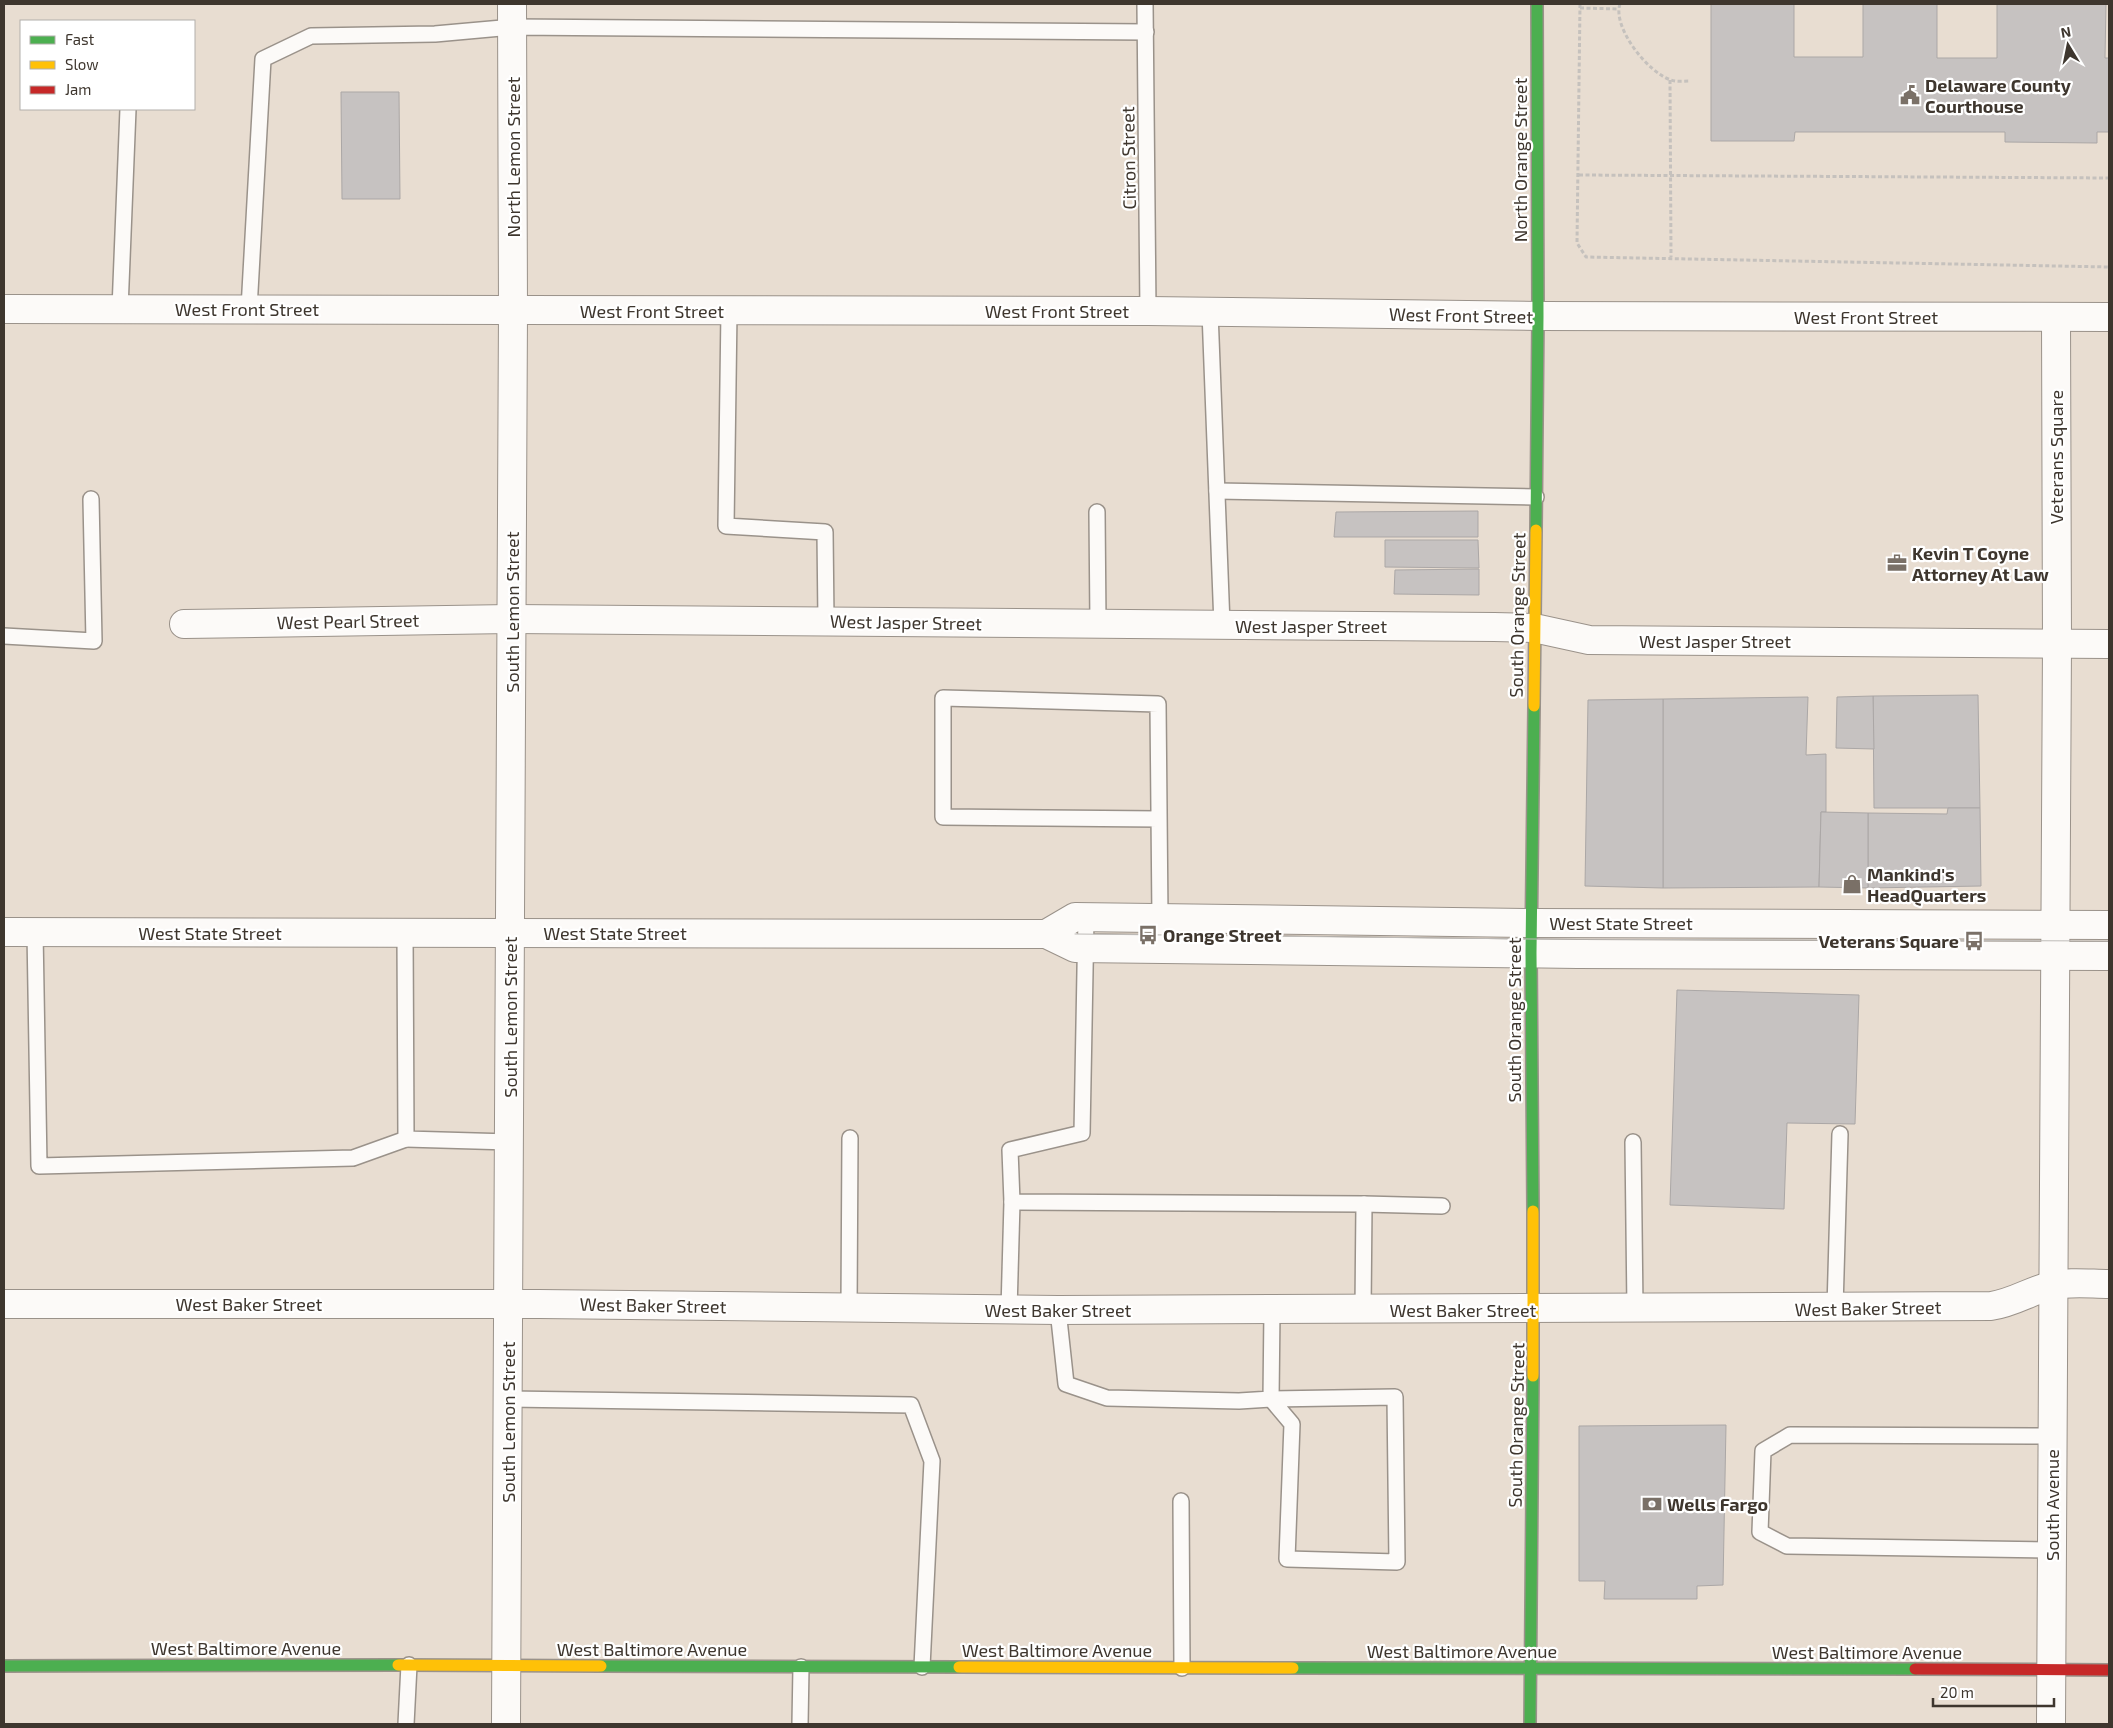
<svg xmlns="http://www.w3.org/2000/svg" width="2113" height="1728" font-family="'Exo 2',sans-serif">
	<rect width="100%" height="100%" fill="#e8ddd1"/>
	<!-- building -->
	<g fill="#c6c2c1" stroke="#aba7a6">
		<path d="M 1711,4 L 1794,4 L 1794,57 L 1863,57 L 1863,4 L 1937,4 L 1937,58 L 1997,58 L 1997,4 L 2106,4 L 2105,58 L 2109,58 L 2109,132 L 2097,132 L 2097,143 L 2005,142 L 2005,132 L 1795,132 L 1794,141 L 1711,141 Z"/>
		<path d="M 341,92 L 399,92 L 400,199 L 342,199 Z"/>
		<path d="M 1478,511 L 1478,537 L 1334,537 L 1336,512 Z"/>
		<path d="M 1385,540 L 1478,540 L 1479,568 L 1385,567 Z"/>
		<path d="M 1479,569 L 1479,595 L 1394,594 L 1395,570 Z"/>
		<path d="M 1978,695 L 1980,808 L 1874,808 L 1873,696 Z"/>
		<path d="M 1873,696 L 1874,749 L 1836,748 L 1837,697 Z"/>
		<path d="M 1808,697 L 1806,755 L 1826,754 L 1826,812 L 1821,812 L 1819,887 L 1663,888 L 1663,699 Z"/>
		<path d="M 1663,699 L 1663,888 L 1585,886 L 1588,700 Z"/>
		<path d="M 1948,808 L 1980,808 L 1981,886 L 1868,888 L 1868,813 L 1947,814 Z"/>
		<path d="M 1821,812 L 1868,813 L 1868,888 L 1819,887 Z"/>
		<path d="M 1677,990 L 1859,995 L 1855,1124 L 1787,1123 L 1784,1209 L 1670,1205 Z"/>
		<path d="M 1726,1425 L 1723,1585 L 1697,1586 L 1697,1599 L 1604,1599 L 1605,1581 L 1579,1581 L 1579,1426 Z"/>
	</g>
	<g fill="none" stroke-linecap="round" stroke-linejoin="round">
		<defs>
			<g id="lane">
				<path d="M 1145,4 L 1148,311"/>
				<path d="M 120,309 L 128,109"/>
				<path d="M 249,309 L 263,59 L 311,36 L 435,34 L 512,27 L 1146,32"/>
				<path d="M 729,311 L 726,526 L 825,532 L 826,621"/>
				<path d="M 1210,312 L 1222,625"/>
				<path d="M 1217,491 L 1536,497"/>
				<path d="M 1097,512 L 1098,624"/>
				<path d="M 4,636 L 94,641 L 91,499"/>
				<path d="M 1159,819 L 943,817 L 943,698 L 1158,704 L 1160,918 L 1160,949"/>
				<path d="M 1086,917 L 1082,1133 L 1010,1150 L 1012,1202 L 1364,1204 L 1363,1310"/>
				<path d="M 35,932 L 39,1166 L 353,1158 L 406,1139"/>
				<path d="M 405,933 L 406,1139 L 510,1142"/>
				<path d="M 1633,1142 L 1635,1309"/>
				<path d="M 1364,1204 L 1442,1206"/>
				<path d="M 849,1308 L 850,1138"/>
				<path d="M 1835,1308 L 1840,1134"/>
				<path d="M 1009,1310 L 1012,1202"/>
				<path d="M 1058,1310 L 1066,1384 L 1107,1398 L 1239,1401 L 1271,1399 L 1272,1310"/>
				<path d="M 1395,1397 L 1397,1562 L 1287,1559 L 1292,1424 L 1271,1399 Z"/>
				<path d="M 509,1399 L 911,1405 L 932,1461 L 922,1667"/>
				<path d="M 2052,1436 L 1790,1435 L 1763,1451 L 1760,1532 L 1787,1546 L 2052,1550"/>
				<path d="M 1181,1501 L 1182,1668"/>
				<path d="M 406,1724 L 409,1665"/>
				<path d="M 800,1724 L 801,1667"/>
			</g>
			<g id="street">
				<path d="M 4,309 L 1148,311 L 1538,316 L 2109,317"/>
				<path d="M 184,624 L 512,619 L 1494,627 L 1534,628 L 1589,640 L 2109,644"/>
				<path d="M 4,932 L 1046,934 L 1075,948 L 1578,954 L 2109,956"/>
				<path d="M 1046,934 L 1075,917 L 1531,923 L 2109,925"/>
				<path d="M 4,1304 L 540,1304 L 1058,1310 L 1991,1306 C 2013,1303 2030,1291 2050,1286 C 2069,1281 2090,1284 2109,1284"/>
				<path d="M 506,1724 L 513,311 L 512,4"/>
				<path d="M 2051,1724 L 2057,643 L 2056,318"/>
			</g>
			<g id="fast">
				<path d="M 1536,530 L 1538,316 L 1537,4"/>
				<path d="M 1533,1211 L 1531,953 L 1534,706"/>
				<path d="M 4,1666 L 398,1665"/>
				<path d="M 601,1666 L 959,1667"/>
				<path d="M 1293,1668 L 1915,1669"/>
				<path d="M 1530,1724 L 1533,1376"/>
			</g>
			<g id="slow">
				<path d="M 1534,706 L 1536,530"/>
				<path d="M 1533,1211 L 1533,1376"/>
				<path d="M 398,1665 L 601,1666"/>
				<path d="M 959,1667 L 1293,1668"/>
			</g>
			<path id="jam" d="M 1915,1669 L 2109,1670"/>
		</defs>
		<!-- lane casing -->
		<use href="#lane" stroke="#9a928a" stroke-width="18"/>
		<!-- street casing -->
		<use href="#street" stroke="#9a928a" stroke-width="30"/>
		<!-- fast casing -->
		<use href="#fast" stroke="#9a928a" stroke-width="14"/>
		<!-- slow casing -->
		<use href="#slow" stroke="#9a928a" stroke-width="14"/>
		<!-- jam casing -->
		<use href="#jam" stroke="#9a928a" stroke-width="14"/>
		<!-- path -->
		<g stroke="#c5c1bd" stroke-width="3" stroke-dasharray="4 2.5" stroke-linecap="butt">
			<path d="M 1580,4 L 1577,243 L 1586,257 L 2109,267"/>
			<path d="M 1620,4 C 1612,27 1648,73 1671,80 C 1676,82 1684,81 1690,81"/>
			<path d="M 1580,8 L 1618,9"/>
			<path d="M 1670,80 L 1671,257"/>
			<path d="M 1579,175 L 2109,178"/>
		</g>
		<!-- lane -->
		<use href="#lane" stroke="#fcfaf8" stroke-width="15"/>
		<!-- street -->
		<use href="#street" stroke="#fcfaf8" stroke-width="28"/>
		<!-- fast -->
		<use href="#fast" stroke="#4caf50" stroke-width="11"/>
		<!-- slow -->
		<use href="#slow" stroke="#ffc107" stroke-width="11"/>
		<!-- jam -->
		<use href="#jam" stroke="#c62828" stroke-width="11"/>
		<!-- tram -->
		<path stroke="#bebbb8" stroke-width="1" d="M 1075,934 L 1531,939 L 2109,941"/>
	</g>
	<!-- icons -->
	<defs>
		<symbol id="civic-bare" viewBox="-9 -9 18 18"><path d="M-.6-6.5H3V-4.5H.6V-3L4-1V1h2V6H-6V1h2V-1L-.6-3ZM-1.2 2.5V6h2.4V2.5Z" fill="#7a7067" stroke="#fff" stroke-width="2.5" paint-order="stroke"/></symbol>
		<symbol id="office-bare" viewBox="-9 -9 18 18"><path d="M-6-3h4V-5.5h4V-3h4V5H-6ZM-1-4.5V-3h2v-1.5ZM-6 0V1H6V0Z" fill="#7a7067" stroke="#fff" stroke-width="2.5" paint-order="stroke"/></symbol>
		<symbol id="shop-bare" viewBox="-9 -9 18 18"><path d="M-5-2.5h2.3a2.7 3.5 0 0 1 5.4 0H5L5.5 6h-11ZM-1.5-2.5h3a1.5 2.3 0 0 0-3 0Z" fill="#7a7067" stroke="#fff" stroke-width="2.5" paint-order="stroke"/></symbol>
		<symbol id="bus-bare" viewBox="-9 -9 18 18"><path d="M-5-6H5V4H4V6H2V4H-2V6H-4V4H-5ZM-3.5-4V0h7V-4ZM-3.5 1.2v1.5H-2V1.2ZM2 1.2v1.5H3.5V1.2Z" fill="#7a7067" stroke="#fff" stroke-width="2.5" paint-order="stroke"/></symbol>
		<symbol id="bank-bare" viewBox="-9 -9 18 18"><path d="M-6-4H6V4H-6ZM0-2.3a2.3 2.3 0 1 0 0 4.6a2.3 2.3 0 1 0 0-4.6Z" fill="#7a7067" stroke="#fff" stroke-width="2.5" paint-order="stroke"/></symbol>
	</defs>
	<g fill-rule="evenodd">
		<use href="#civic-bare" x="1896" y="81" width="28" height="28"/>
		<use href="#office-bare" x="1883" y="549" width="28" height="28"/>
		<use href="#shop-bare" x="1838" y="870" width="28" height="28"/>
		<use href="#bus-bare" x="1134" y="921" width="28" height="28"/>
		<use href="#bus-bare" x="1960" y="927" width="28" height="28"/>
		<use href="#bank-bare" x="1638" y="1490" width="28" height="28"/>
	</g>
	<g text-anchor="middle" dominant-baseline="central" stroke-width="4.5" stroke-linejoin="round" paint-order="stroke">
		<!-- poi labels -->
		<g font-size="18" font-weight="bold" fill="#3e362e" stroke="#fff" text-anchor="start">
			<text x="1925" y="85">Delaware County<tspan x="1925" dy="21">Courthouse</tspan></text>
			<text x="1912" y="553">Kevin T Coyne<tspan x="1912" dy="21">Attorney At Law</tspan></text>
			<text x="1867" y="874">Mankind's<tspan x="1867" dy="21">HeadQuarters</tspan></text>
			<text x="1163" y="935">Orange Street</text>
			<text x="1959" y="941" text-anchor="end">Veterans Square</text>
			<text x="1667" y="1504">Wells Fargo</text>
		</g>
		<!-- street labels -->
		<g font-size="18" fill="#3e362e" stroke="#fff">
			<text transform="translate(513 157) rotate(-90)">North Lemon Street</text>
			<text transform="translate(1128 158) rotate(-91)">Citron Street</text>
			<text transform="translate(1520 160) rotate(-90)">North Orange Street</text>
			<text x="247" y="309">West Front Street</text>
			<text x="652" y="311">West Front Street</text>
			<text x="1057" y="311">West Front Street</text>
			<text transform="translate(1461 315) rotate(1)">West Front Street</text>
			<text x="1866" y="317">West Front Street</text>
			<text transform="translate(2056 457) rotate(-90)">Veterans Square</text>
			<text transform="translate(512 612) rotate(-90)">South Lemon Street</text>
			<text transform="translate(1517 615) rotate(-89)">South Orange Street</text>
			<text transform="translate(348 621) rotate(-1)">West Pearl Street</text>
			<text transform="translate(906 622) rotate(1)">West Jasper Street</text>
			<text x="1311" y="626">West Jasper Street</text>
			<text x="1715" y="641">West Jasper Street</text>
			<text x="1621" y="923">West State Street</text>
			<text x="210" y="933">West State Street</text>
			<text x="615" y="933">West State Street</text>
			<text transform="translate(510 1017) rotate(-90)">South Lemon Street</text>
			<text transform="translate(1514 1020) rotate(-90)">South Orange Street</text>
			<text x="249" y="1304">West Baker Street</text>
			<text transform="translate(653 1305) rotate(1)">West Baker Street</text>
			<text transform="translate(1868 1308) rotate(-1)">West Baker Street</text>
			<text x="1058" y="1310">West Baker Street</text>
			<text x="1463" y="1310">West Baker Street</text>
			<text transform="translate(508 1422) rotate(-90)">South Lemon Street</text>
			<text transform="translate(1516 1425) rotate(-89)">South Orange Street</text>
			<text transform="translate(2052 1505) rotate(-90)">South Avenue</text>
			<text x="246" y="1648">West Baltimore Avenue</text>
			<text x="652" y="1649">West Baltimore Avenue</text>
			<text x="1057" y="1650">West Baltimore Avenue</text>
			<text x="1462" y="1651">West Baltimore Avenue</text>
			<text x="1867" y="1652">West Baltimore Avenue</text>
		</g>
	</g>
	<!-- border -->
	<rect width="2113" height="1728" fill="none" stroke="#3e362e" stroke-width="10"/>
	<!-- legend -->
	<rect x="20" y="20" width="175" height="90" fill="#ffffff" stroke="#b2afab"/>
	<rect x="30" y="36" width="25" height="8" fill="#4caf50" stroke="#b2afab"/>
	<text x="65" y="45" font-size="15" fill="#3e362e">Fast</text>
	<rect x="30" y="61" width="25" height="8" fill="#ffc107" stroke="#b2afab"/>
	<text x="65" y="70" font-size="15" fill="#3e362e">Slow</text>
	<rect x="30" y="86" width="25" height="8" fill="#c62828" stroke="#b2afab"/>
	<text x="65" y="95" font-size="15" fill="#3e362e">Jam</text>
	<!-- north arrow -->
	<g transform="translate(2068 45) rotate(350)" stroke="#ffffff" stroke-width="4" paint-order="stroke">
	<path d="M0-4L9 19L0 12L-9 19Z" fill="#3e362e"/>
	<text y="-8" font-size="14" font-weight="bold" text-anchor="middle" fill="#3e362e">N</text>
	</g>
	<!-- scale -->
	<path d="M1933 1698v8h121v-8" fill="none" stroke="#3e362e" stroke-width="2.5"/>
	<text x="1940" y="1698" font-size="15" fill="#3e362e" stroke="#ffffff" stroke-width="4" paint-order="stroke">20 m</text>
</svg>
